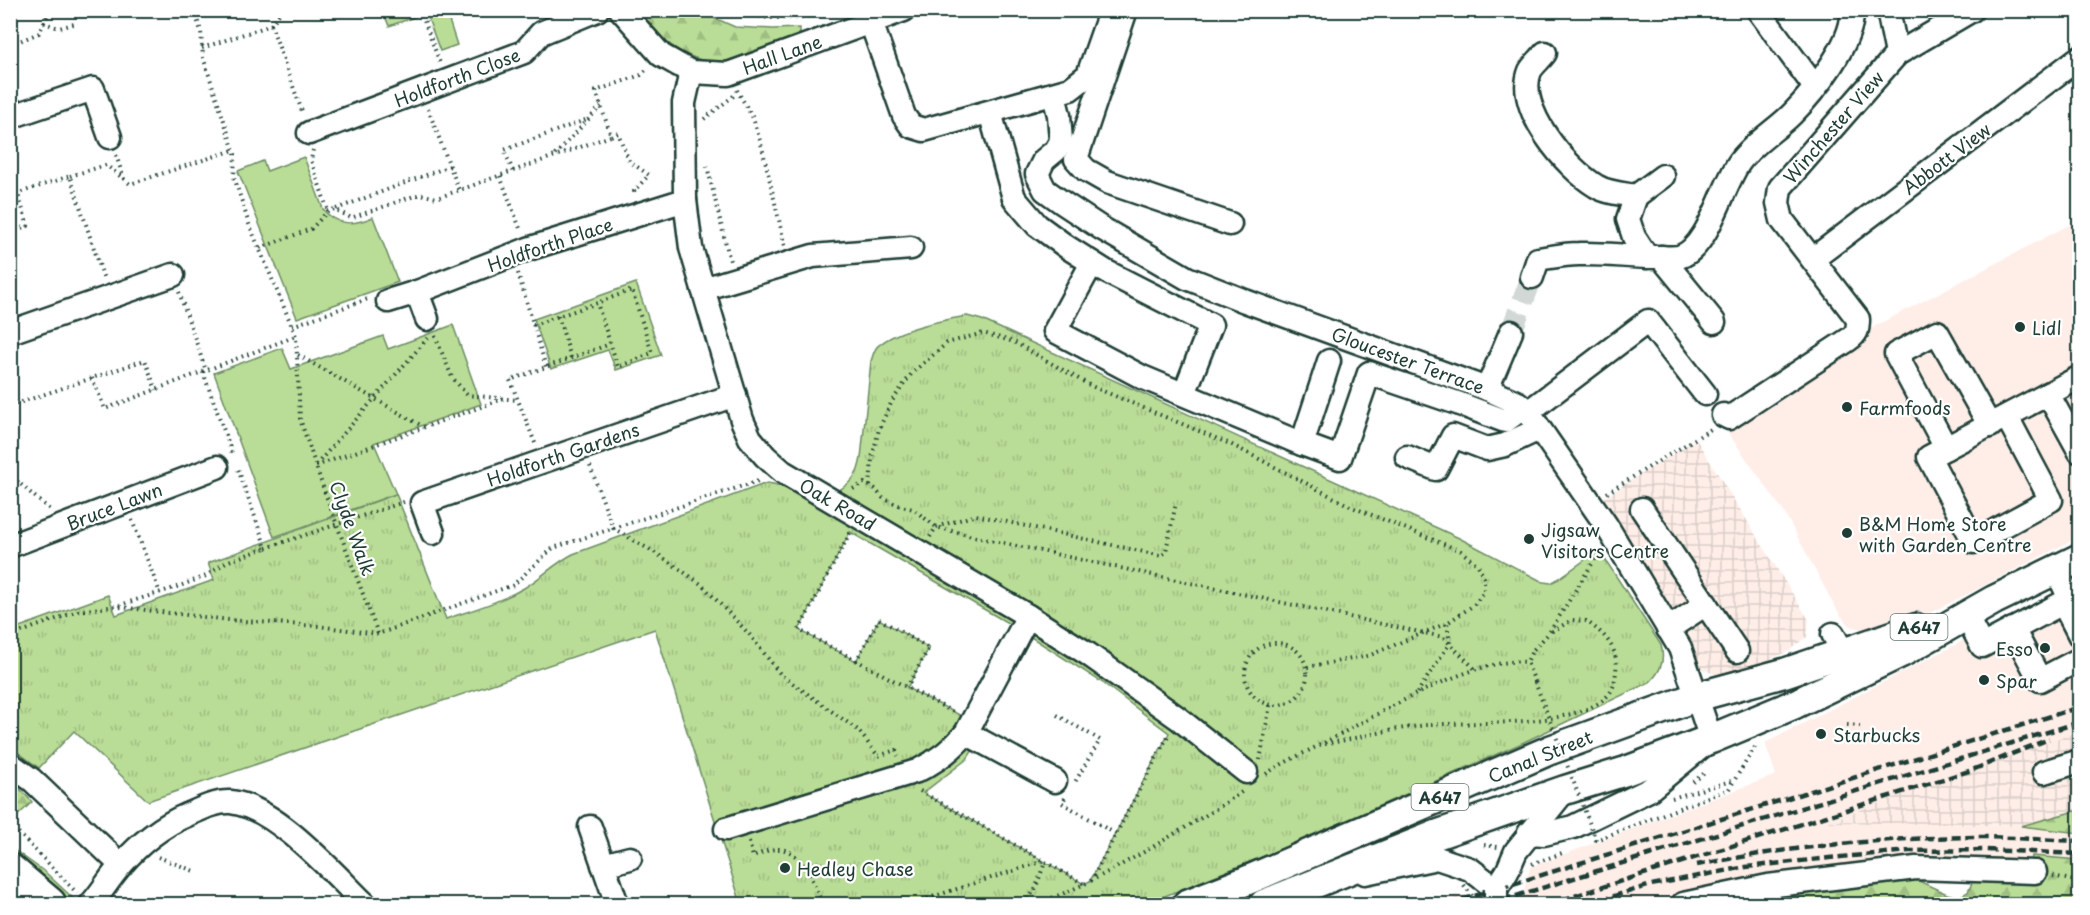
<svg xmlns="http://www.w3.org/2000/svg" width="2090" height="915" font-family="'Playpen Sans',sans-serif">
	<defs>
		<pattern id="industrial-grid" width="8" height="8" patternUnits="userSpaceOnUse" patternTransform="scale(1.5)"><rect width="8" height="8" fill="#ffeee8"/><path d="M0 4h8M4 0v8" fill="none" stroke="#dacdc8"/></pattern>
		<pattern id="forest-firs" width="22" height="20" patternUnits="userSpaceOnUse" patternTransform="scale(1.5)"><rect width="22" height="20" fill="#b9dc96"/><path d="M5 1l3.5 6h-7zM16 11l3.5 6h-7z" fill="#9fbe82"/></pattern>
		<pattern id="park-tufts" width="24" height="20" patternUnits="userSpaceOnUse" patternTransform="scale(1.5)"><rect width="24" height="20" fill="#b9dc96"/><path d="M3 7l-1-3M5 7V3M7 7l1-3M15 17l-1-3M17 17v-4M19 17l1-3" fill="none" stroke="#9fbe82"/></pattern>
	</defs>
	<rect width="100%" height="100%" fill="#fff"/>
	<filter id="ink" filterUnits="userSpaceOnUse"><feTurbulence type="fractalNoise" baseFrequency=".0167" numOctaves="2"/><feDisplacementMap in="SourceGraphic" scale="12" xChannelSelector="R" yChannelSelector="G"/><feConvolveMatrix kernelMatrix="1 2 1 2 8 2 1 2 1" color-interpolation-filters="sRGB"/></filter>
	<g filter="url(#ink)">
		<!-- built -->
		<g fill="#ffeee8">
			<path d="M 2079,220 L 2079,537 L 1899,629 L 1874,633 L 1848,625 L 1835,607 L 1784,512 L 1723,426 L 1877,325 Z"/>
			<path d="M 2079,581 L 2079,735 L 1972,770 L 1829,822 L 2021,826 L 2079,833 L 2079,860 L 2032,856 L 2026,880 L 1902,873 L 1697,904 L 1521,904 L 1530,867 L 1776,775 L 1765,743 Z"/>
			<path d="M 1456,895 L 1463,896 L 1471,904 L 1424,904 Z"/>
		</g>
		<!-- industrial -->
		<g fill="url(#industrial-grid)">
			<path d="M 1696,439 L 1809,620 L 1807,637 L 1789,651 L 1746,670 L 1717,675 L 1702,669 L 1690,653 L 1618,532 L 1602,499 Z"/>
			<path d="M 2079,731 L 2079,810 L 2021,826 L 1827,822 Z"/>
		</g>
		<!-- grass -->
		<g fill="#b9dc96" stroke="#6c8c65" stroke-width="1.5">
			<path d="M 383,11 L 446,11 L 457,45 L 440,51 L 426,13 L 389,26 Z"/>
			<path d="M 304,157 L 323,209 C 337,227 355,225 373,217 L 398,282 L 297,318 L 238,171 L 263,161 L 267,171 Z"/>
			<path d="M 636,283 L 661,355 L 616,370 L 608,350 L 551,369 L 534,319 Z"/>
			<path d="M 453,325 L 481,404 L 374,443 L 396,494 L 274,537 L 214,373 L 282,348 L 291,369 L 383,336 L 388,349 Z"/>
			<path d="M 10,847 L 45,872 L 77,902 L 71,904 L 51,884 L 11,855 Z"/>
		</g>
		<!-- forest -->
		<g fill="url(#forest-firs)" stroke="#6c8c65" stroke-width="1.5">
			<path d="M 635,11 L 699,11 L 735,27 L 773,29 L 800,28 L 800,39 C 778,46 742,62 720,62 C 684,63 656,35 635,11 Z"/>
			<path d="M 11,779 L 32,802 L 12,821 L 10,819 Z"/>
			<path d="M 2079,810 L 2079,833 L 2021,826 Z"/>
			<path d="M 2032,856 L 2079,860 L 2079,904 L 1697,904 L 1902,873 L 1947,894 L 1959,897 L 1968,892 L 1974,878 L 2026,880 Z"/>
		</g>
		<!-- park -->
		<path fill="url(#park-tufts)" stroke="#6c8c65" stroke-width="1.5" fill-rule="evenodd" d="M 967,316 L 982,320 L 1459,538 L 1543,582 L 1551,583 L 1558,579 L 1599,550 L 1661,645 C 1665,660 1661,671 1650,682 L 1520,744 L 1277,851 L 1145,904 L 741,904 L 655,629 L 148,801 L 74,731 L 39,768 L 11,747 L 11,630 L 108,595 L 116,615 L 214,580 L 208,563 L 396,494 L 446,619 C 472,610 500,602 524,588 C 541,578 555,563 573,554 L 767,483 C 781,484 788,491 801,497 C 820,505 849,488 857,472 C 859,468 860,462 861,458 L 871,361 C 873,356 874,348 879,345 C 898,329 943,320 967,316 ZM 850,532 L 1020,630 L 1103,683 L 1169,733 L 1090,881 L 1084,884 L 923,793 L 967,759 L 987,729 L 907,688 L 929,648 L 879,619 L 856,661 L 799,630 Z"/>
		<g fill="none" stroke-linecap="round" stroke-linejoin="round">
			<!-- minor-tunnel -->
			<path stroke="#d2d8d6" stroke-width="22" stroke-dasharray="22 11" stroke-linecap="butt" d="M 1511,332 L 1532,277"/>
			<defs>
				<g id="minor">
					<path d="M 621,10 L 661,55 L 691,72 L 728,74 L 904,10"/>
					<path d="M 1126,10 L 1076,159 L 1086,170 L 1107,182 L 1230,224"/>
					<path d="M 1758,10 L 1814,86"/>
					<path d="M 1888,10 L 1897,54"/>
					<path d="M 871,22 L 904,116 L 911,126 L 924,130 L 1070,89 L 1088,75 L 1109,15 L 1108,10"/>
					<path d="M 1545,53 C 1541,59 1533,65 1530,71 C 1515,108 1566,168 1596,186 C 1607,193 1623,194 1636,196 L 1663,176"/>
					<path d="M 691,72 L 684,103 L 685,200 L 691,248 L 742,420 L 750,438 L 765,456 L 783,472 L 1028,616 L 1088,654 L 1178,718 L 1246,772"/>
					<path d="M 1054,95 L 1059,115 L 1061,141 L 1056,150 L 1044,160 L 1037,174 L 1045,190 L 1063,203 L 1101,228 L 1187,278 L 1245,301 L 1487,389 L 1518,403 L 1528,412 L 1606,525 L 1680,648 L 1711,739 L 1649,790 L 1573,827 L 1544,834 L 1529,833"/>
					<path d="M 990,112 L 1014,198 L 1037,225 L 1067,247 L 1105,271 L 1211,325 L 1184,394"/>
					<path d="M 10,117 L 93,89 L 110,137"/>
					<path d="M 309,133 L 524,52 L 541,33 L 597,10"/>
					<path d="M 1636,196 L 1628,219 L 1634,237 L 1647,257"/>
					<path d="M 1661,257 L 1714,322"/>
					<path d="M 1813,259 L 2080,57"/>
					<path d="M 1092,263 L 1055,331 L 1142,377 L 1302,444 L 1340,458 L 1369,373 L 1460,404 L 1505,421 L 1523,408"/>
					<path d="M 1532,277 L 1538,259 C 1552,257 1565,254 1579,254 C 1604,253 1630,257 1656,257 C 1663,257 1672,258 1679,257 C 1709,249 1723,182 1741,160 C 1755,142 1776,130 1792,114 C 1813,93 1855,41 1852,10"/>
					<path d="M 703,289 L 813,256 L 911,248"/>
					<path d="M 417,292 L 427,319"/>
					<path d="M 388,301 L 417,292 L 528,249 L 685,200"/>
					<path d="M 10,332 L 173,275"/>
					<path d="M 2080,377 L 2048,394 L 2080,452"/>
					<path d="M 1487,389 L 1511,332"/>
					<path d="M 1528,412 L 1648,321 L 1705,394"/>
					<path d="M 1723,415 L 1729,418 L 1848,340 C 1857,334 1858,330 1858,319 L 1782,220 L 1778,203 L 1780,188 L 1897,54 L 1972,10"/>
					<path d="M 2007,417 L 2051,500 L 1974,542 L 1929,457 L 2048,394"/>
					<path d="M 1302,444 L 1329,361"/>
					<path d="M 1946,448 L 1896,354 L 1937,332 L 1990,426"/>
					<path d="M 1407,457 L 1436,469 L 1453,436 L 1487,449 L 1505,445 L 1539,429"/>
					<path d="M 1642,509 L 1737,651"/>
					<path d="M 433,533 L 422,503 L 735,395"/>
					<path d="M 10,546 L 217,467"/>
					<path d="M 2063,603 L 2080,636"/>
					<path d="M 1966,616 L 1982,646 L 2070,599 L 2056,569"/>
					<path d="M 1668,629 L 1706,604"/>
					<path d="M 2013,629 L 2040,680 L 2080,659"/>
					<path d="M 1833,634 L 1844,654"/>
					<path d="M 966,733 L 1055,781"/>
					<path d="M 10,764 L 32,780 L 121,865"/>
					<path d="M 2044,772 L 2080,761"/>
					<path d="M 590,827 L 617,904"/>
					<path d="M 726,829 L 917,771 C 937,761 952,750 966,733 L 1028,616"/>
					<path d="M 603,865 L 630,858"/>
					<path d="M 1365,873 L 1437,858 L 1470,869 L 1496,889 L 1507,872 L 1516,851 L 1565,790"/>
					<path d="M 91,904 C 102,892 110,877 122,864 C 139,844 163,825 187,815 C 201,809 216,801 231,802 C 276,807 333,873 365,904"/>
					<path d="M 1683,904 L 1768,886 L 1916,868 L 2035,872"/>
				</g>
				<g id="major">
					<path d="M 1187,904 L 1241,883 L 1550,750 L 1696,697 L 1784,673 L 1916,628"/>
					<path d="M 1264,904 L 1436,835 L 1565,790 L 1626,771 L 1711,739 L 1795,704 L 1901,653 L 1994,600 L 2080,558"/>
				</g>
				<path id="highway" d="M 10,871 L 49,904"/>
			</defs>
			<!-- minor casing -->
			<use href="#minor" stroke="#1f3d34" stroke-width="27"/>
			<!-- major casing -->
			<use href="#major" stroke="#1f3d34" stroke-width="33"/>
			<!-- highway casing -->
			<use href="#highway" stroke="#1f3d34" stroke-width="38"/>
			<!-- path -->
			<g stroke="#1f3d34" stroke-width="4" stroke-dasharray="1.5 4.5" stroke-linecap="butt">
				<path d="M 194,10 L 201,31 L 203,57 L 235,154 L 234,177 L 249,224 L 296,336 L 300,419 L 325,493 L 378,634 L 513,585 L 553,548 L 761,480"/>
				<path d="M 382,10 L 383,15 L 394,10"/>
				<path d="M 420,10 L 440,63"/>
				<path d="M 730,10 L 768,18 L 800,18 L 836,10"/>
				<path d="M 44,23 L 50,10"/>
				<path d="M 271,25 L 282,10"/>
				<path d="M 10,45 L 39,33 L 44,23 L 59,28 L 74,24"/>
				<path d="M 202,48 L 271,25 L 303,114"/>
				<path d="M 737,90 L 753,118 L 762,147 L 785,246"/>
				<path d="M 428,109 L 459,190"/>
				<path d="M 704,119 L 736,94"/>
				<path d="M 611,136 L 618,133 L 629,161 L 649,175 L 634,191 L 636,195"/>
				<path d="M 313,150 L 311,160 L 328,211"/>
				<path d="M 116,155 L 124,179"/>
				<path d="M 555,155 L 601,106"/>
				<path d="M 707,166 L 730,261"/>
				<path d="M 513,171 L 504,150 L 588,119"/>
				<path d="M 70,176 L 106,165 L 130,184 L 234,150"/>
				<path d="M 500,176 L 521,231"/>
				<path d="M 10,196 L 70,176 L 104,279"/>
				<path d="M 336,209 L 450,166"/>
				<path d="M 10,231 L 28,226 L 18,194"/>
				<path d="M 260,248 L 311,229 L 328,211 L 335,209 L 351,218 L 420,194 L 437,198 L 611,136 L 596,91 L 641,75 L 648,68"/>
				<path d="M 518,273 L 546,367"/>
				<path d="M 179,292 L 206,371"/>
				<path d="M 558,316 L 571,358"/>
				<path d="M 533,325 L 597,303 L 618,367 L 652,353 L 632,290 L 597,303"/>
				<path d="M 292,326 L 368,299"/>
				<path d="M 435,336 L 452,377 L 467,395 L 518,400"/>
				<path d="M 298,355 L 424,427"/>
				<path d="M 203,372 L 232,453"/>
				<path d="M 92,378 L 105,409 L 296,336"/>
				<path d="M 10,406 L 145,360 L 156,390"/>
				<path d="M 535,443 L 510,380 L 610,344"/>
				<path d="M 10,458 L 18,482"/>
				<path d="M 316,465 L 428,338"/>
				<path d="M 316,466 L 503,399"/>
				<path d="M 590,466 L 613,528 L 662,557 L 701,584 L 749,634 L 781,675 L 858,730 L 878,756 L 896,750 L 898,756"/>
				<path d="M 10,483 L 18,482 L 50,510"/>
				<path d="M 870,486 L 872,458 L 879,429 L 892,401 L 912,373 L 947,343 L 983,333 L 1014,342 L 1091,386 L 1230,444 L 1352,507 L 1461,551 L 1478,565 L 1484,578 L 1484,592 L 1474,605 L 1447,623 L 1368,656 L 1307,667"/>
				<path d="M 853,489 L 864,483 L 875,489 L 883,498 L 898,505 L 913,509 L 936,527 L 980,538 L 1443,637 L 1476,670"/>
				<path d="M 1607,493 L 1711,429"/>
				<path d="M 132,520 L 160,593"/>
				<path d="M 850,533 L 799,630 L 955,713"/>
				<path d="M 930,537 L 936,527 L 976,515 L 1162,556 L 1166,551 L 1176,503"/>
				<path d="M 266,548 L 404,502"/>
				<path d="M 120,607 L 229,620 L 318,626 L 378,634"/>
				<path d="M 10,636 L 78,611 L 117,606 L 174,588 L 206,576 L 226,562 L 266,548 L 238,469"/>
				<circle cx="1276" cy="674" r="31"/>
				<path d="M 856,661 L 879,619 L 929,648 L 907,687"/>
				<path d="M 1535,682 L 1527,662 L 1532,651 L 1549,633 L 1600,551"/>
				<path d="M 1417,693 L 1450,643 L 1447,623"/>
				<path d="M 1057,715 L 1100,740 L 1075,782"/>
				<path d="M 1847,725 L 1860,726"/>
				<path d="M 1325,744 C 1359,738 1394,728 1428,725 C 1471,721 1581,729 1609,694 C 1614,688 1615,680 1616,672 C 1619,648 1605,634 1586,621 L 1572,620 L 1549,633"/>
				<path d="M 1260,760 L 1270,705"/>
				<path d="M 1266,774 C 1286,760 1310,751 1331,739 C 1379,714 1474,656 1527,662"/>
				<path d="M 1693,782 L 1706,772"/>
				<path d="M 1729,789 L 1755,747"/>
				<path d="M 920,791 L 1084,884"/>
				<path d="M 1065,798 L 1062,803 L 1116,834"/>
				<path d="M 1672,798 L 1735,780"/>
				<path d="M 10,824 L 77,893"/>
				<path d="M 749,842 L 753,857 C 760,854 769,849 776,849 C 802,847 815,886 822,904"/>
				<path d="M 1484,845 L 1498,847"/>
				<path d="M 158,857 L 194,871"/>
				<path d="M 1532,864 L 1565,852"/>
				<path d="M 2053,876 L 2080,882"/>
				<path d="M 1091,881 L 1169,734"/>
				<path d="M 910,904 L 1044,861"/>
				<path d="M 1024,904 L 1035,890 L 1045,862"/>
				<path d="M 1035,904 C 1078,890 1116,868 1156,845 C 1185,827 1215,811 1243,791"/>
			</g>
			<!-- minor -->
			<use href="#minor" stroke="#fff" stroke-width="22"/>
			<!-- major -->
			<use href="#major" stroke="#fff" stroke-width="28"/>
			<!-- highway -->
			<use href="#highway" stroke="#fff" stroke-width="33"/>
			<!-- rail -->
			<g stroke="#1f3d34" stroke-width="4.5" stroke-dasharray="9 4.5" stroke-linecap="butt">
				<path d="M 1697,865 C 1792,846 1891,837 1988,837 C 2018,838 2049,840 2080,841"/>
				<path d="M 1449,904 L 2080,707"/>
				<path d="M 1490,904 L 2080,722"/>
				<path d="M 1549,904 L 1972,770 L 2049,739"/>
				<path d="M 1587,904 L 1651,885 L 1746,867 L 1829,858 L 1909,851 L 1985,850 L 2080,854"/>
			</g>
			<defs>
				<path id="minor-bridge" d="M 1496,889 L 1496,904"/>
			</defs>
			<!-- minor-bridge casing -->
			<use href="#minor-bridge" stroke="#1f3d34" stroke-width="27" stroke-linecap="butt"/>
			<!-- path-bridge -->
			<g stroke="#1f3d34" stroke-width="4" stroke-dasharray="1.5 4.5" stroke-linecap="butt">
				<path d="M 1535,682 L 1596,840 L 1729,789"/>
				<path d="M 1464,885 L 1476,901"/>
			</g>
			<!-- minor-bridge -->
			<use href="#minor-bridge" stroke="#fff" stroke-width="22"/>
		</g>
	</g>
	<!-- markers -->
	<g fill="#1f3d34" stroke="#fff" stroke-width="2">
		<circle cx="2020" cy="327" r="6"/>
		<circle cx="1847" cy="407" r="6"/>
		<circle cx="1847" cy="533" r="6"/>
		<circle cx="1529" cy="539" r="6"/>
		<circle cx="2045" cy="648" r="6"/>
		<circle cx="1984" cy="680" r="6"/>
		<circle cx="1821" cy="734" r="6"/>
		<circle cx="785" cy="868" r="6"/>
	</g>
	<g text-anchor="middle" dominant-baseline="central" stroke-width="4.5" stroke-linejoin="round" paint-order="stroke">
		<!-- shield labels -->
		<g fill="#fff" stroke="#627771" stroke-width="1.5">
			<rect x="1890.5" y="614" width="57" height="26" rx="4.5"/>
			<rect x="1411.5" y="784" width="57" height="26" rx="4.5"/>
		</g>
		<g font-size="16" font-weight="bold" fill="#1f3d34">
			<text x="1919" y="627">A647</text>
			<text x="1440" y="797">A647</text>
		</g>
		<!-- street labels -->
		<g font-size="18" fill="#1f3d34" stroke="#fff">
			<text transform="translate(782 54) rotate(-20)">Hall Lane</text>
			<text transform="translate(457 77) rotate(-21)">Holdforth Close</text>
			<text transform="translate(1833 127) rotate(-49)">Winchester View</text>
			<text transform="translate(1946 158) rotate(-37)">Abbott View</text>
			<text transform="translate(550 244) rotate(-19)">Holdforth Place</text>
			<text transform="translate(1408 360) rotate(20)">Gloucester Terrace</text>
			<text transform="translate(563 454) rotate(-19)">Holdforth Gardens</text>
			<text transform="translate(838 504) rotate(30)">Oak Road</text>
			<text transform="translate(114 506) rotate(-21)">Bruce Lawn</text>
			<text transform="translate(353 528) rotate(70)">Clyde Walk</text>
			<text transform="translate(1540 756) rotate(-22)">Canal Street</text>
		</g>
		<!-- poi labels -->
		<g font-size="18" fill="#1f3d34" stroke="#fff" text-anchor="start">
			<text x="2032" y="327">Lidl</text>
			<text x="1859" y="407">Farmfoods</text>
			<text x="1859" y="523">B&amp;M Home Store<tspan x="1859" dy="21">with Garden Centre</tspan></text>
			<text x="1541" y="529">Jigsaw<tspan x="1541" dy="21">Visitors Centre</tspan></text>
			<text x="2033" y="648" text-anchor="end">Esso</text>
			<text x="1996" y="680">Spar</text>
			<text x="1833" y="734">Starbucks</text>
			<text x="797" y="868">Hedley Chase</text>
		</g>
	</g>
	<!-- margin -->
	<rect width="2090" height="915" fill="none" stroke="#fff" stroke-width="36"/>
	<rect x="18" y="18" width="2054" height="879" fill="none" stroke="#1f3d34" stroke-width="2" filter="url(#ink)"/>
</svg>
